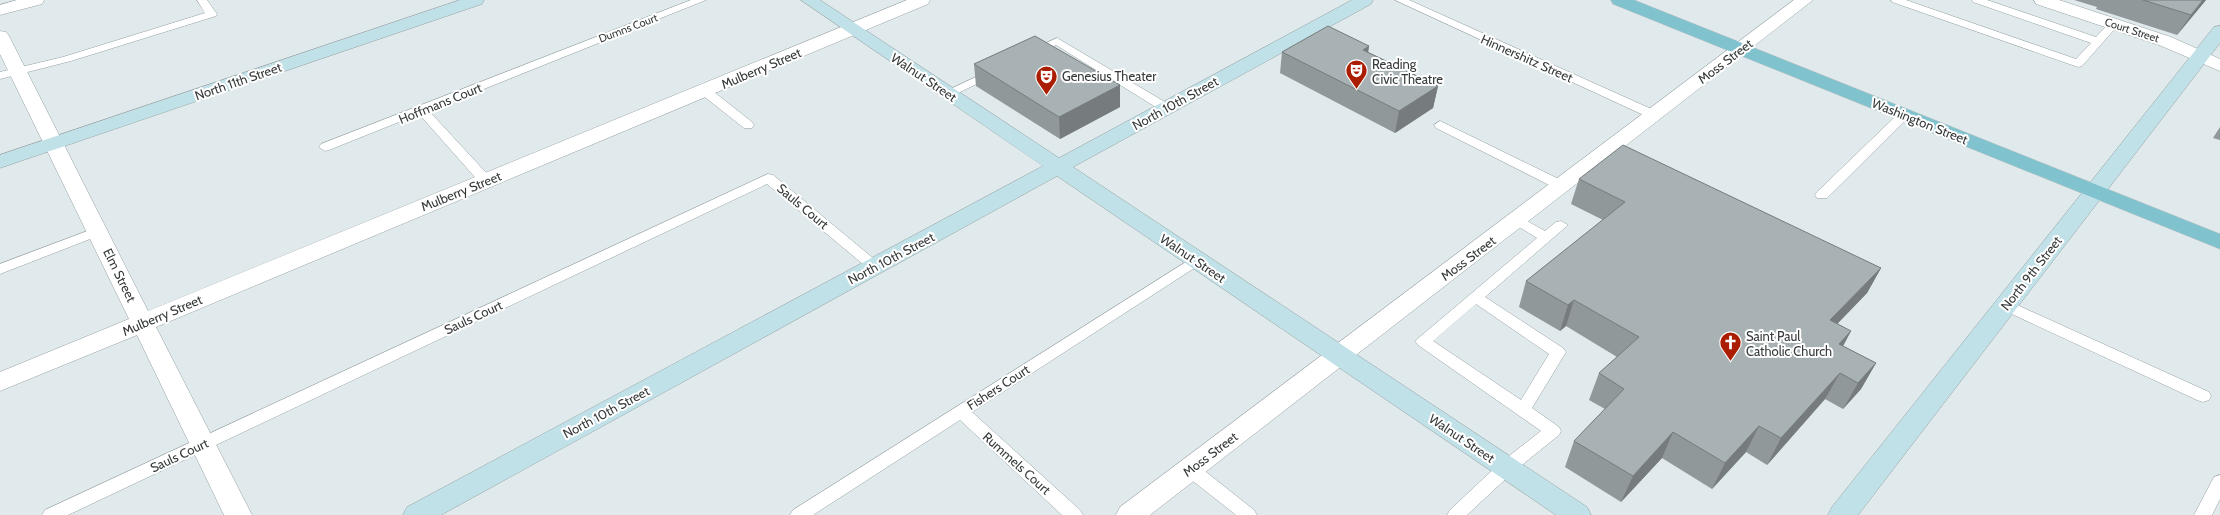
<svg xmlns="http://www.w3.org/2000/svg" width="2220" height="515" font-family="Cabin,sans-serif">
	<rect width="100%" height="100%" fill="#e0e9ec"/>
	<g fill="none" stroke-linecap="round" stroke-linejoin="round">
		<defs>
			<g id="lane">
				<path d="M 197,0 L 207,0 L 217,14 L 216,16 L 71,61 L 0,79 L 0,72 L 63,57 L 205,13 Z"/>
				<path d="M 691,0 L 706,0 L 429,111 L 491,178 L 493,181 L 491,184 L 481,184 L 419,114 L 329,150 L 325,151 L 319,147 L 321,144 Z"/>
				<path d="M 1395,0 L 1409,0 L 1658,112 L 1660,115 L 1654,119 L 1650,118 Z"/>
				<path d="M 1891,0 L 1906,0 L 2076,59 L 2091,43 L 1973,2 L 1972,0 L 1987,0 L 2096,37 L 2110,22 L 2114,21 L 2119,24 L 2082,66 L 2078,67 L 1892,2 Z"/>
				<path d="M 1057,38 L 1170,105 L 1172,108 L 1170,111 L 1162,111 L 1056,45 L 1033,55 L 1027,52 Z"/>
				<path d="M 993,69 L 997,70 L 999,72 L 997,74 L 952,96 L 948,97 L 942,93 Z"/>
				<path d="M 705,87 L 709,88 L 752,122 L 754,125 L 752,128 L 744,128 L 701,94 L 699,91 Z"/>
				<path d="M 1904,111 L 1910,115 L 1908,118 L 1827,198 L 1817,198 L 1815,195 L 1817,192 L 1900,112 Z"/>
				<path d="M 1440,121 L 1567,183 L 1569,186 L 1562,190 L 1557,189 L 1436,128 L 1434,125 Z"/>
				<path d="M 768,174 L 773,175 L 880,264 L 882,267 L 880,270 L 870,270 L 767,184 L 68,515 L 42,515 L 45,510 Z"/>
				<path d="M 1518,216 L 1545,231 L 1556,222 L 1561,221 L 1568,225 L 1485,297 L 1563,348 L 1566,352 L 1532,408 L 1559,427 L 1561,431 L 1559,435 L 1512,473 L 1467,515 L 1447,515 L 1450,510 L 1500,463 L 1541,431 L 1418,345 L 1415,341 L 1537,238 L 1513,223 L 1511,220 L 1513,217 ZM 1476,304 L 1549,354 L 1521,400 L 1433,341 Z"/>
				<path d="M 98,227 L 103,228 L 105,231 L 103,234 L 0,274 L 0,264 Z"/>
				<path d="M 1197,255 L 1202,257 L 1204,260 L 1202,263 L 972,412 L 1080,510 L 1083,515 L 1062,515 L 960,420 L 813,515 L 790,515 L 793,510 Z"/>
				<path d="M 2006,300 L 2209,392 L 2211,396 L 2209,400 L 2203,402 L 2197,400 L 2001,309 L 1999,305 L 2001,301 Z"/>
				<path d="M 1190,462 L 1196,464 L 1254,510 L 1257,515 L 1236,515 L 1184,474 L 1182,469 L 1184,464 Z"/>
				<path d="M 2220,475 L 2220,499 L 2212,515 L 2194,515 L 2214,477 Z"/>
			</g>
			<g id="street">
				<path d="M 17,0 L 44,0 L 42,4 L 0,15 L 0,5 Z"/>
				<path d="M 907,0 L 930,0 L 928,4 L 156,327 L 252,515 L 224,515 L 137,335 L 0,391 L 0,372 L 129,319 L 0,54 L 0,31 L 6,32 L 9,36 L 148,311 Z"/>
				<path d="M 1794,0 L 1813,0 L 1150,515 L 1116,515 L 1120,507 Z"/>
				<path d="M 2034,0 L 2059,0 L 2171,37 L 2220,59 L 2220,71 L 2159,45 L 2036,4 Z"/>
			</g>
			<g id="secondary">
				<path d="M 460,0 L 484,0 L 482,4 L 0,168 L 0,155 Z"/>
				<path d="M 801,0 L 820,0 L 1059,158 L 1352,0 L 1373,0 L 1371,4 L 1073,167 L 1587,507 L 1591,515 L 1556,515 L 1057,176 L 441,515 L 403,515 L 407,507 L 1043,166 Z"/>
				<path d="M 2220,26 L 2220,43 L 1858,515 L 1828,515 L 1832,507 L 2214,27 Z"/>
			</g>
			<path id="primary" d="M 1611,0 L 1634,0 L 2220,234 L 2220,249 L 1613,4 Z"/>
		</defs>
		<!-- lane casing -->
		<use href="#lane" stroke="#97a0a2" stroke-width="1"/>
		<!-- street casing -->
		<use href="#street" stroke="#97a0a2" stroke-width="1"/>
		<!-- secondary casing -->
		<use href="#secondary" stroke="#97a0a2" stroke-width="1"/>
		<!-- primary casing -->
		<use href="#primary" stroke="#c3c4c4" stroke-width="1"/>
		<!-- lane -->
		<use href="#lane" fill="#fff" fill-rule="evenodd"/>
		<!-- street -->
		<use href="#street" fill="#fff" fill-rule="evenodd"/>
		<!-- secondary -->
		<use href="#secondary" fill="#c0e1e7" fill-rule="evenodd"/>
		<!-- primary -->
		<use href="#primary" fill="#80c2ce" fill-rule="evenodd"/>
	</g>
	<!-- wall -->
	<g fill="#90989a">
		<path d="M 2074,0 L 2206,0 L 2177,35 L 2096,9 L 2097,7 Z"/>
		<path d="M 1369,46 L 1368,52 L 1438,86 L 1433,108 L 1395,133 L 1280,73 L 1282,52 Z"/>
		<path d="M 974,64 L 1120,85 L 1120,107 L 1060,139 L 976,86 Z"/>
		<path d="M 2220,127 L 2220,140 L 2213,138 Z"/>
		<path d="M 1579,179 L 1881,268 L 1867,293 L 1837,324 L 1851,331 L 1843,346 L 1876,363 L 1861,389 L 1843,409 L 1825,399 L 1767,465 L 1746,452 L 1712,489 L 1662,458 L 1621,502 L 1565,467 L 1574,441 L 1605,409 L 1589,400 L 1599,373 L 1617,357 L 1566,326 L 1560,331 L 1519,307 L 1526,281 L 1603,220 L 1571,204 Z"/>
	</g>
	<!-- shaded-wall -->
	<g fill="#767c7d">
		<path d="M 2203,0 L 2206,0 L 2177,35 L 2191,15 Z"/>
		<path d="M 1369,46 L 1366,68 L 1363,50 Z"/>
		<path d="M 1120,85 L 1120,107 L 1060,139 L 1059,117 Z"/>
		<path d="M 1438,86 L 1433,108 L 1395,133 L 1399,111 Z"/>
		<path d="M 1881,268 L 1867,293 L 1816,346 L 1830,320 Z"/>
		<path d="M 1574,300 L 1566,326 L 1560,331 L 1568,305 Z"/>
		<path d="M 1851,331 L 1837,357 L 1839,344 Z"/>
		<path d="M 1876,363 L 1861,389 L 1843,409 L 1858,383 Z"/>
		<path d="M 1840,373 L 1825,399 L 1767,465 L 1781,438 Z"/>
		<path d="M 1759,426 L 1746,452 L 1712,489 L 1725,463 Z"/>
		<path d="M 1673,432 L 1662,458 L 1621,502 L 1633,476 Z"/>
	</g>
	<!-- building -->
	<g fill="#a8b1b3" stroke="#767c7d">
		<path d="M 2143,0 L 2203,0 L 2191,15 Z"/>
		<path d="M 1328,26 L 1369,46 L 1363,50 L 1438,86 L 1399,111 L 1282,52 Z"/>
		<path d="M 1035,36 L 1120,85 L 1059,117 L 974,64 Z"/>
		<path d="M 1623,145 L 1881,268 L 1830,320 L 1851,331 L 1839,344 L 1876,363 L 1858,383 L 1840,373 L 1781,438 L 1759,426 L 1725,463 L 1673,432 L 1633,476 L 1574,441 L 1624,389 L 1599,373 L 1639,337 L 1574,300 L 1568,305 L 1526,281 L 1625,202 L 1579,179 Z"/>
	</g>
	<!-- icons -->
	<defs>
		<symbol id="theatre-pin" viewBox="-11 -11 22 30"><path d="M0 17L-7.5 6A9.5 9.5 0 1 1 7.5 6Z" fill="#ab1d00" stroke="#fff"/><path d="M-5-5.5Q0-4 5-5.5V0Q5 5 0 6Q-5 5-5 0ZM-3.3-2.5H-1v1.5H-3.3ZM1-2.5H3.3v1.5H1ZM-2.8 1Q0 5.5 2.8 1Z" fill="#fff"/></symbol>
		<symbol id="church-pin" viewBox="-11 -11 22 30"><path d="M0 17L-7.5 6A9.5 9.5 0 1 1 7.5 6Z" fill="#ab1d00" stroke="#fff"/><path d="M-1.2-6h2.4v3.5h3.3v2.4h-3.3V6h-2.4V-.1h-3.3v-2.4h3.3Z" fill="#fff"/></symbol>
	</defs>
	<g fill-rule="evenodd">
		<use href="#theatre-pin" x="1344" y="58" width="25" height="34"/>
		<use href="#theatre-pin" x="1034" y="64" width="25" height="34"/>
		<use href="#church-pin" x="1718" y="330" width="25" height="34"/>
	</g>
	<g text-anchor="middle" dominant-baseline="central" stroke-width="4" stroke-linejoin="round" paint-order="stroke">
		<!-- far-street labels -->
		<g font-size="11" fill="#373a3b" stroke="#fff">
			<text transform="translate(628 28) rotate(-21)">Dumns Court</text>
			<text transform="translate(2132 30) rotate(18)">Court Street</text>
		</g>
		<!-- street labels -->
		<g font-size="13" fill="#373a3b" stroke="#fff">
			<text transform="translate(1527 58) rotate(24)">Hinnershitz Street</text>
			<text transform="translate(1725 61) rotate(-37)">Moss Street</text>
			<text transform="translate(761 68) rotate(-23)">Mulberry Street</text>
			<text transform="translate(924 77) rotate(34)">Walnut Street</text>
			<text transform="translate(238 81) rotate(-19)">North 11th Street</text>
			<text transform="translate(440 103) rotate(-22)">Hoffmans Court</text>
			<text transform="translate(1175 103) rotate(-29)">North 10th Street</text>
			<text transform="translate(1920 121) rotate(22)">Washington Street</text>
			<text transform="translate(461 191) rotate(-22)">Mulberry Street</text>
			<text transform="translate(803 206) rotate(40)">Sauls Court</text>
			<text transform="translate(891 258) rotate(-28)">North 10th Street</text>
			<text transform="translate(1193 258) rotate(34)">Walnut Street</text>
			<text transform="translate(1468 258) rotate(-37)">Moss Street</text>
			<text transform="translate(2031 273) rotate(-52)">North 9th Street</text>
			<text transform="translate(120 275) rotate(64)">Elm Street</text>
			<text transform="translate(162 315) rotate(-23)">Mulberry Street</text>
			<text transform="translate(473 317) rotate(-25)">Sauls Court</text>
			<text transform="translate(998 387) rotate(-33)">Fishers Court</text>
			<text transform="translate(606 412) rotate(-28)">North 10th Street</text>
			<text transform="translate(1462 438) rotate(34)">Walnut Street</text>
			<text transform="translate(1210 454) rotate(-37)">Moss Street</text>
			<text transform="translate(179 455) rotate(-25)">Sauls Court</text>
			<text transform="translate(1017 463) rotate(42)">Rummels Court</text>
		</g>
		<!-- poi labels -->
		<g font-size="13" fill="#373a3b" stroke="#fff" text-anchor="start">
			<text x="1372" y="64">Reading<tspan x="1372" dy="15">Civic Theatre</tspan></text>
			<text x="1062" y="76">Genesius Theater</text>
			<text x="1746" y="336">Saint Paul<tspan x="1746" dy="15">Catholic Church</tspan></text>
		</g>
	</g>
</svg>
